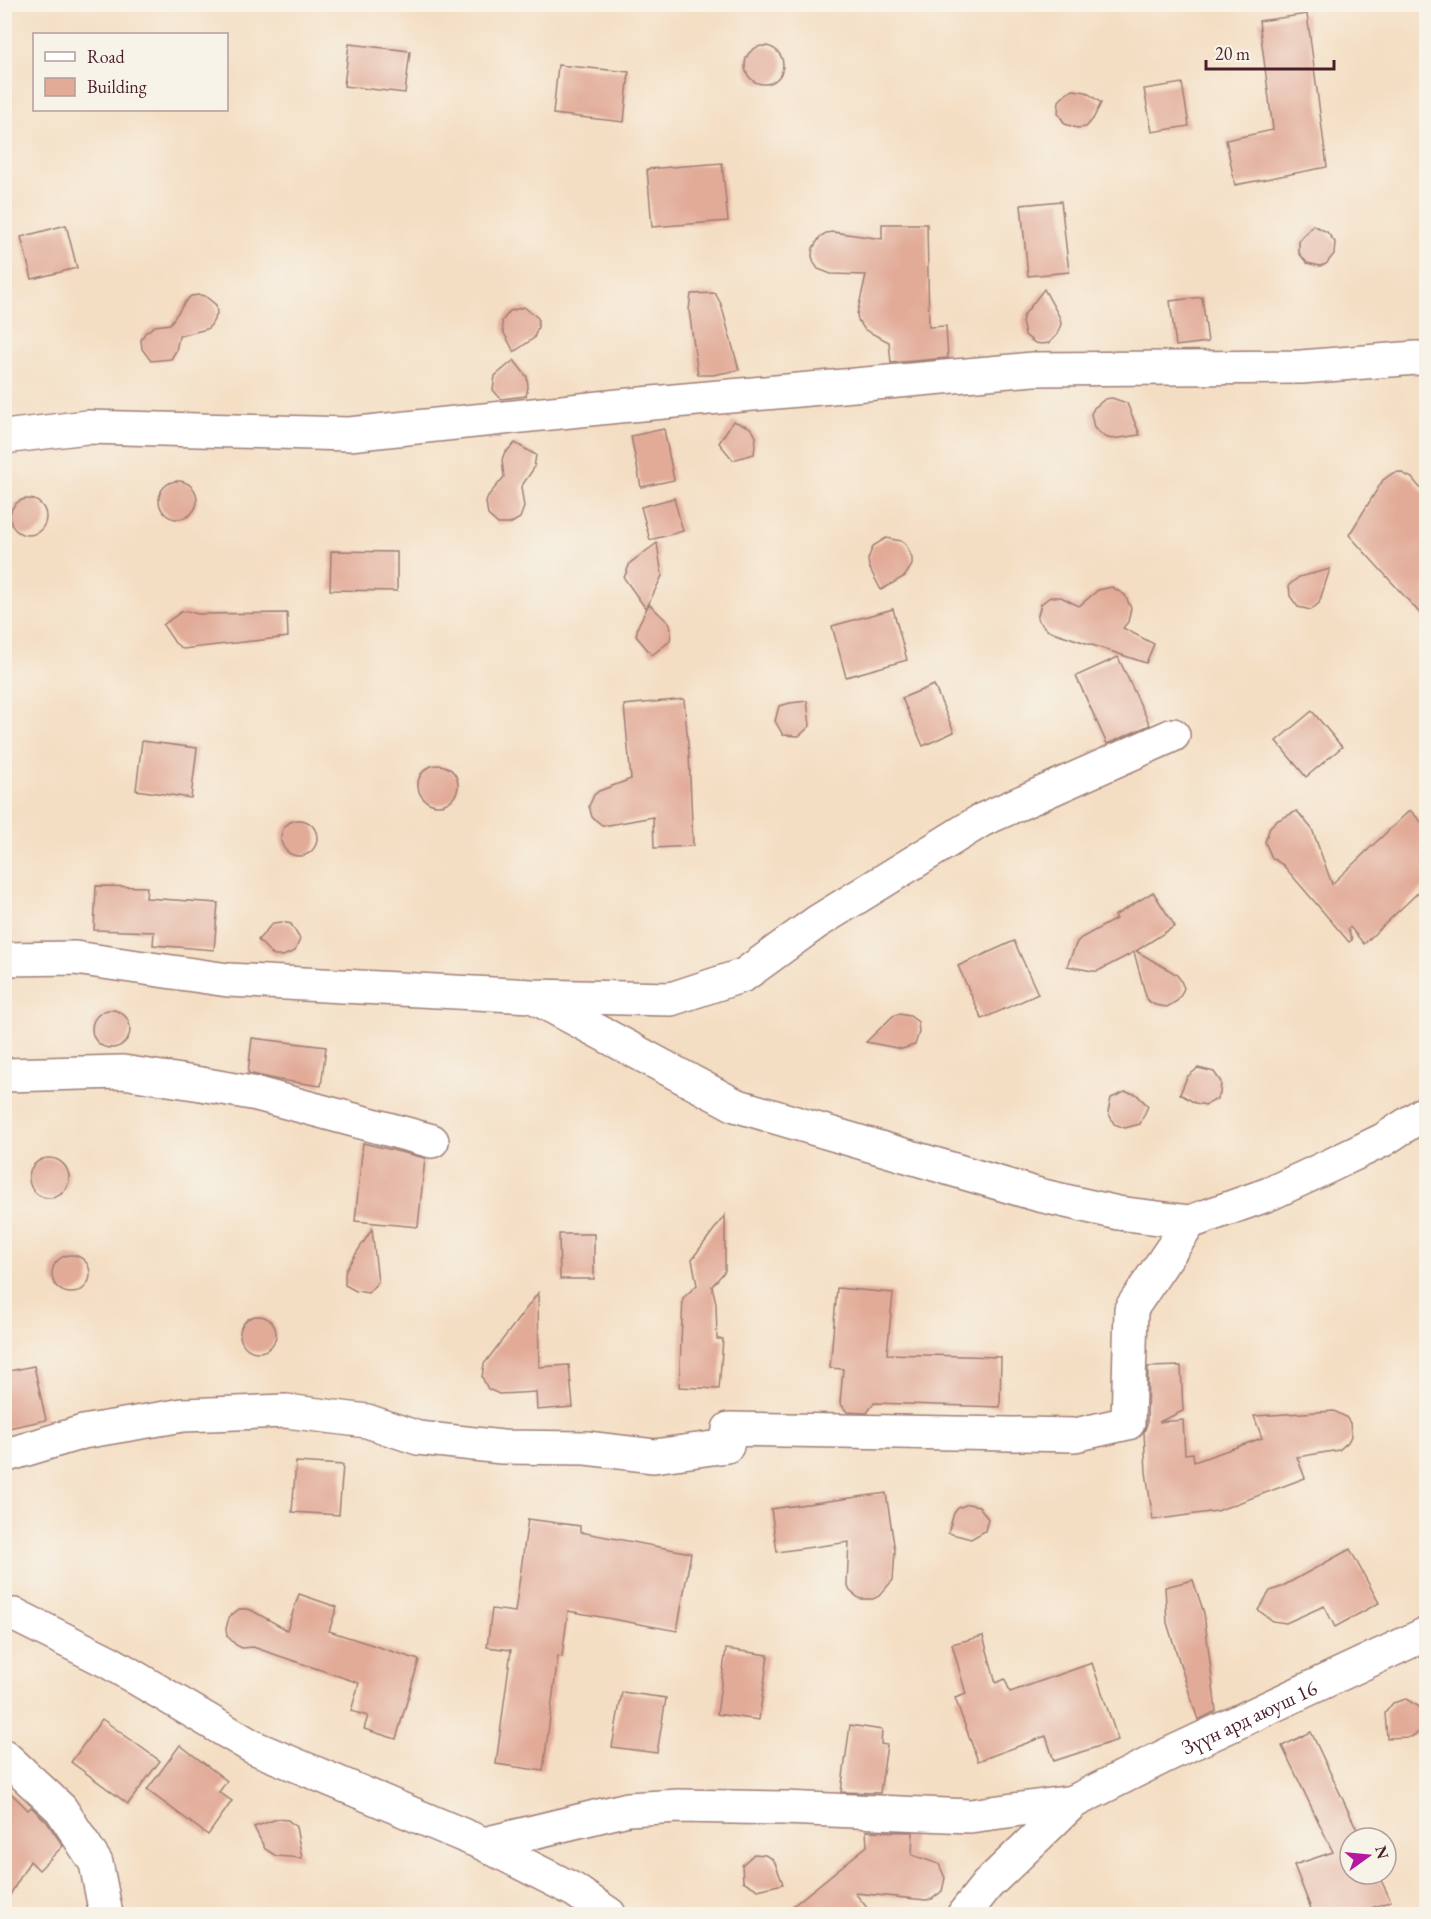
<svg xmlns="http://www.w3.org/2000/svg" width="1431" height="1919" font-family="'EB Garamond',serif">
	<rect width="100%" height="100%" fill="#f7f3e8"/>
	<filter id="ink" filterUnits="userSpaceOnUse"><feTurbulence type="fractalNoise" baseFrequency=".0167" numOctaves="2"/><feDisplacementMap in="SourceGraphic" scale="12" xChannelSelector="R" yChannelSelector="G"/><feConvolveMatrix kernelMatrix="1 2 1 2 8 2 1 2 1" color-interpolation-filters="sRGB"/></filter>
	<filter id="wash" filterUnits="userSpaceOnUse"><feTurbulence type="fractalNoise" baseFrequency=".008" numOctaves="4" result="noise"/><feDisplacementMap in="SourceGraphic" scale="24" xChannelSelector="R" yChannelSelector="G"/><feGaussianBlur stdDeviation="1.35" result="paint"/><feColorMatrix in="noise" values="0 0 0 0 0 0 0 0 0 0 0 0 0 0 0 0 0 1.4 0 .05"/><feComposite in="paint" operator="in"/></filter>
	<g filter="url(#wash)">
		<rect width="100%" height="100%" fill="#f4dec3"/>
		<g id="blocks">
			<!-- building -->
			<g fill="#e2ab98">
				<path d="M 1307,14 L 1327,167 L 1235,185 L 1226,140 L 1273,130 L 1259,21 Z"/>
				<path d="M 349,44 L 410,51 L 405,93 L 344,86 Z"/>
				<circle cx="764" cy="65" r="19"/>
				<path d="M 558,65 L 629,72 L 624,122 L 553,114 Z"/>
				<path d="M 1182,83 L 1189,126 L 1152,132 L 1144,89 Z"/>
				<path d="M 1074,90 L 1086,92 L 1101,103 L 1093,119 L 1086,127 L 1077,128 L 1065,124 L 1058,113 L 1059,101 L 1068,92 Z"/>
				<path d="M 722,163 L 728,221 L 652,227 L 647,169 Z"/>
				<path d="M 1061,201 L 1069,272 L 1028,276 L 1021,205 Z"/>
				<path d="M 882,224 L 927,224 L 929,327 L 946,326 L 948,358 L 891,363 L 889,342 L 865,330 L 858,320 L 857,314 L 866,275 L 831,274 L 818,269 L 814,263 L 812,256 L 813,248 L 820,237 L 826,233 L 833,232 L 882,239 Z"/>
				<path d="M 66,225 L 77,268 L 32,279 L 21,237 Z"/>
				<path d="M 1313,225 L 1327,232 L 1335,242 L 1334,254 L 1326,264 L 1320,266 L 1307,263 L 1299,253 L 1299,241 Z"/>
				<path d="M 1044,289 L 1060,318 L 1061,324 L 1057,335 L 1049,343 L 1042,344 L 1035,343 L 1025,335 L 1022,322 L 1024,315 Z"/>
				<path d="M 715,293 L 721,304 L 739,370 L 713,375 L 698,375 L 689,310 L 691,294 Z"/>
				<path d="M 199,295 L 205,296 L 216,305 L 217,314 L 211,325 L 207,329 L 179,336 L 176,351 L 171,359 L 151,361 L 142,349 L 141,340 L 145,333 L 155,326 L 170,324 L 185,302 L 191,296 Z"/>
				<path d="M 1202,297 L 1208,342 L 1176,346 L 1170,301 Z"/>
				<path d="M 524,307 L 538,318 L 538,327 L 534,338 L 514,352 L 503,331 L 502,321 L 510,311 Z"/>
				<path d="M 514,360 L 527,377 L 528,387 L 526,396 L 501,399 L 493,390 L 495,376 Z"/>
				<path d="M 1112,398 L 1127,403 L 1140,435 L 1112,439 L 1105,437 L 1094,428 L 1091,414 L 1094,408 L 1105,399 Z"/>
				<path d="M 733,421 L 749,427 L 753,431 L 756,437 L 754,454 L 733,460 L 719,443 Z"/>
				<path d="M 664,429 L 674,480 L 641,487 L 631,436 Z"/>
				<path d="M 515,443 L 536,455 L 534,468 L 521,487 L 524,507 L 520,518 L 510,524 L 498,524 L 488,515 L 486,502 L 488,496 L 504,477 L 502,460 L 504,454 Z"/>
				<path d="M 1400,472 L 1412,478 L 1426,495 L 1426,620 L 1349,535 L 1383,480 L 1393,473 Z"/>
				<circle cx="178" cy="500" r="19"/>
				<path d="M 674,498 L 683,531 L 650,540 L 641,507 Z"/>
				<circle cx="28" cy="517" r="18"/>
				<path d="M 886,538 L 901,541 L 906,545 L 912,558 L 912,565 L 905,576 L 881,590 L 869,567 L 868,559 L 873,546 Z"/>
				<path d="M 657,543 L 662,576 L 646,609 L 624,578 L 630,563 Z"/>
				<path d="M 331,551 L 397,552 L 397,591 L 330,590 Z"/>
				<path d="M 1330,569 L 1319,603 L 1311,610 L 1298,607 L 1290,596 L 1289,585 L 1299,577 Z"/>
				<path d="M 1112,587 L 1125,595 L 1131,608 L 1128,622 L 1123,628 L 1154,644 L 1146,663 L 1047,630 L 1037,619 L 1041,604 L 1050,597 L 1061,597 L 1079,606 L 1098,590 Z"/>
				<path d="M 649,604 L 670,624 L 671,632 L 670,641 L 652,655 L 636,636 L 638,626 Z"/>
				<path d="M 893,609 L 907,660 L 846,677 L 832,626 Z"/>
				<path d="M 187,611 L 198,614 L 287,613 L 288,637 L 183,649 L 175,643 L 163,625 L 181,612 Z"/>
				<path d="M 1118,657 L 1150,725 L 1107,744 L 1076,676 Z"/>
				<path d="M 934,685 L 954,732 L 923,746 L 902,698 Z"/>
				<path d="M 684,699 L 689,754 L 693,846 L 654,848 L 653,817 L 609,825 L 602,825 L 592,817 L 589,806 L 594,795 L 599,791 L 631,779 L 624,705 Z"/>
				<path d="M 807,701 L 810,726 L 799,736 L 783,735 L 775,721 L 779,706 L 790,703 Z"/>
				<path d="M 1312,711 L 1342,747 L 1306,777 L 1276,741 Z"/>
				<path d="M 142,741 L 197,748 L 191,798 L 136,790 Z"/>
				<circle cx="438" cy="785" r="20"/>
				<path d="M 1410,810 L 1426,827 L 1426,885 L 1364,944 L 1350,927 L 1348,929 L 1352,940 L 1349,942 L 1283,865 L 1272,858 L 1265,842 L 1270,827 L 1276,821 L 1297,811 L 1312,829 L 1332,884 Z"/>
				<circle cx="299" cy="838" r="18"/>
				<path d="M 96,886 L 147,887 L 146,898 L 218,903 L 214,950 L 153,945 L 154,932 L 94,930 Z"/>
				<path d="M 1153,892 L 1175,926 L 1136,951 L 1176,974 L 1180,979 L 1184,988 L 1180,997 L 1177,1001 L 1167,1007 L 1155,1005 L 1147,1000 L 1134,952 L 1098,971 L 1092,971 L 1067,966 L 1077,942 L 1081,938 L 1116,919 L 1114,916 Z"/>
				<path d="M 282,922 L 291,924 L 300,939 L 295,951 L 283,956 L 274,956 L 258,940 L 273,923 Z"/>
				<path d="M 1014,941 L 1038,994 L 982,1019 L 958,966 Z"/>
				<circle cx="111" cy="1029" r="19"/>
				<path d="M 899,1014 L 910,1016 L 918,1022 L 919,1032 L 915,1045 L 902,1049 L 866,1042 L 893,1016 Z"/>
				<path d="M 252,1038 L 326,1047 L 321,1086 L 279,1080 L 248,1073 Z"/>
				<path d="M 1198,1068 L 1214,1072 L 1221,1082 L 1220,1094 L 1217,1099 L 1206,1105 L 1195,1103 L 1180,1094 L 1187,1077 Z"/>
				<path d="M 1125,1092 L 1136,1094 L 1148,1106 L 1140,1124 L 1125,1128 L 1114,1124 L 1108,1112 L 1111,1098 Z"/>
				<path d="M 363,1143 L 425,1158 L 418,1227 L 355,1221 Z"/>
				<circle cx="49" cy="1178" r="20"/>
				<path d="M 725,1215 L 725,1271 L 712,1286 L 716,1303 L 717,1339 L 723,1339 L 719,1389 L 679,1387 L 683,1298 L 697,1285 L 692,1259 Z"/>
				<path d="M 372,1229 L 378,1282 L 368,1293 L 356,1291 L 345,1285 L 345,1274 L 346,1269 Z"/>
				<path d="M 559,1234 L 594,1234 L 594,1279 L 560,1279 Z"/>
				<circle cx="71" cy="1274" r="19"/>
				<path d="M 837,1288 L 893,1293 L 887,1354 L 1001,1357 L 1000,1407 L 874,1403 L 867,1413 L 847,1412 L 840,1403 L 843,1369 L 830,1368 Z"/>
				<path d="M 538,1293 L 539,1367 L 569,1365 L 573,1407 L 537,1410 L 536,1392 L 499,1394 L 488,1389 L 482,1377 L 484,1364 Z"/>
				<circle cx="258" cy="1334" r="18"/>
				<path d="M 34,1366 L 46,1420 L 4,1429 L 4,1372 Z"/>
				<path d="M 1181,1366 L 1183,1411 L 1159,1422 L 1183,1420 L 1185,1454 L 1193,1453 L 1194,1462 L 1262,1438 L 1254,1416 L 1334,1411 L 1346,1417 L 1350,1423 L 1351,1436 L 1348,1442 L 1339,1450 L 1297,1457 L 1305,1478 L 1217,1511 L 1153,1520 L 1146,1472 L 1144,1432 L 1147,1424 L 1148,1367 Z"/>
				<path d="M 296,1462 L 343,1465 L 339,1515 L 292,1512 Z"/>
				<path d="M 886,1493 L 895,1551 L 893,1580 L 879,1596 L 873,1599 L 860,1599 L 850,1591 L 847,1584 L 849,1542 L 777,1552 L 771,1509 Z"/>
				<path d="M 968,1504 L 979,1506 L 988,1519 L 985,1531 L 971,1539 L 948,1533 L 954,1513 L 958,1508 Z"/>
				<path d="M 528,1519 L 580,1526 L 580,1532 L 691,1553 L 677,1631 L 568,1611 L 562,1657 L 558,1656 L 543,1771 L 496,1764 L 511,1650 L 487,1647 L 492,1609 L 515,1612 Z"/>
				<path d="M 1350,1549 L 1379,1603 L 1335,1627 L 1324,1606 L 1286,1623 L 1273,1621 L 1258,1610 L 1270,1591 L 1281,1587 Z"/>
				<path d="M 1193,1580 L 1204,1613 L 1216,1711 L 1198,1720 L 1167,1623 L 1165,1587 Z"/>
				<path d="M 299,1594 L 337,1607 L 329,1631 L 419,1660 L 396,1739 L 364,1729 L 368,1716 L 351,1711 L 359,1683 L 253,1647 L 242,1648 L 236,1645 L 227,1636 L 226,1629 L 229,1617 L 239,1609 L 246,1609 L 251,1610 L 287,1630 Z"/>
				<path d="M 983,1636 L 996,1683 L 1005,1679 L 1010,1692 L 1092,1663 L 1118,1740 L 1054,1761 L 1046,1736 L 978,1761 L 955,1698 L 966,1694 L 952,1644 Z"/>
				<path d="M 726,1649 L 768,1655 L 759,1720 L 717,1714 Z"/>
				<path d="M 622,1692 L 666,1698 L 657,1753 L 612,1747 Z"/>
				<path d="M 1406,1699 L 1418,1706 L 1422,1711 L 1426,1728 L 1411,1737 L 1387,1738 L 1385,1713 L 1393,1703 Z"/>
				<path d="M 102,1719 L 160,1761 L 128,1804 L 71,1762 Z"/>
				<path d="M 850,1725 L 882,1730 L 881,1744 L 887,1745 L 880,1793 L 841,1792 Z"/>
				<path d="M 1311,1732 L 1361,1838 L 1350,1838 L 1350,1874 L 1378,1874 L 1391,1901 L 1355,1914 L 1313,1914 L 1294,1865 L 1333,1852 L 1282,1746 Z"/>
				<path d="M 180,1745 L 227,1781 L 219,1792 L 232,1801 L 208,1835 L 147,1790 Z"/>
				<path d="M 4,1786 L 28,1810 L 31,1807 L 47,1822 L 63,1846 L 39,1870 L 30,1861 L 4,1905 Z"/>
				<path d="M 277,1819 L 288,1820 L 296,1827 L 302,1858 L 276,1856 L 265,1849 L 254,1827 Z"/>
				<path d="M 866,1831 L 913,1832 L 912,1855 L 939,1864 L 945,1878 L 942,1891 L 932,1899 L 926,1900 L 855,1893 L 872,1914 L 783,1914 L 867,1846 Z"/>
				<path d="M 754,1854 L 765,1855 L 771,1858 L 775,1863 L 783,1884 L 758,1890 L 743,1881 L 742,1865 Z"/>
			</g>
		</g>
	</g>
	<g filter="url(#ink)">
		<use href="#blocks" fill-opacity="0" stroke="#9f7e77" stroke-width="1.5"/>
		<g fill="none" stroke-linecap="round" stroke-linejoin="round">
			<defs>
				<g id="minor">
					<path d="M 4,437 L 87,427 L 349,434 L 619,406 L 1033,369 L 1301,367 L 1416,358 L 1426,359"/>
					<path d="M 4,959 L 75,958 L 228,980 L 532,996 L 671,999 L 744,975 L 817,922 L 982,820 L 1173,735"/>
					<path d="M 536,998 L 735,1105 L 1039,1195 L 1118,1213 L 1190,1222 L 1269,1194 L 1327,1167 L 1383,1140 L 1426,1112"/>
					<path d="M 4,1075 L 123,1072 L 201,1084 L 257,1094 L 432,1141"/>
					<path d="M 4,1456 L 83,1432 L 183,1415 L 286,1411 L 367,1421 L 418,1438 L 502,1447 L 586,1448 L 654,1456 L 727,1446 L 729,1429 L 1075,1435 L 1128,1423 L 1131,1309 L 1190,1222"/>
					<path d="M 4,1615 L 15,1615 L 109,1662 L 253,1747 L 484,1844 L 574,1890 L 609,1914"/>
					<path d="M 4,1756 L 61,1809 L 96,1863 L 106,1914"/>
					<path d="M 484,1844 L 628,1809 L 679,1806 L 784,1808 L 970,1816 L 1073,1802"/>
					<path id="s1" d="M 964,1914 L 987,1885 L 1073,1802 L 1165,1756 L 1426,1634"/>
				</g>
			</defs>
			<!-- minor casing -->
			<use href="#minor" stroke="#9f7e77" stroke-width="36"/>
			<!-- minor -->
			<use href="#minor" stroke="#fff" stroke-width="33"/>
		</g>
	</g>
	<g text-anchor="middle" dominant-baseline="central" stroke-width="4.5" stroke-linejoin="round" paint-order="stroke">
		<!-- street labels -->
		<g font-size="21" fill="#4a1f2b" stroke="#f7f3e8">
			<text stroke="none"><textPath href="#s1" startOffset="352">Зүүн ард аюуш 16</textPath></text>
		</g>
	</g>
	<!-- margin -->
	<rect width="1431" height="1919" fill="none" stroke="#f7f3e8" stroke-width="24"/>
	<!-- legend -->
	<rect x="33" y="33" width="195" height="78" fill="#f7f3e8" stroke="#b29e9c" stroke-width="1.5"/>
	<rect x="45" y="52" width="30" height="9" fill="#ffffff" stroke="#b29e9c" stroke-width="1.5"/>
	<text x="87" y="63" font-size="18" fill="#4a1f2b">Road</text>
	<rect x="45" y="78" width="30" height="18" fill="#e2ab98" stroke="#b29e9c" stroke-width="1.5"/>
	<text x="87" y="93" font-size="18" fill="#4a1f2b">Building</text>
	<!-- north arrow -->
	<g transform="translate(1368 1856) rotate(75)"><circle r="28" fill="#f7f3e8" stroke="#b29e9c" stroke-width="1.5"/>
	<path d="M0-4.5L10 22L0 15L-10 22Z" fill="#b5179e"/>
	<text y="-9" font-size="16" font-weight="bold" text-anchor="middle" fill="#4a1f2b">N</text>
	</g>
	<!-- scale -->
	<path d="M1206 60v9h128v-9" fill="none" stroke="#4a1f2b" stroke-width="3"/>
	<text x="1215" y="60" font-size="18" fill="#4a1f2b" stroke="#f7f3e8" stroke-width="4.5" paint-order="stroke">20 m</text>
</svg>
